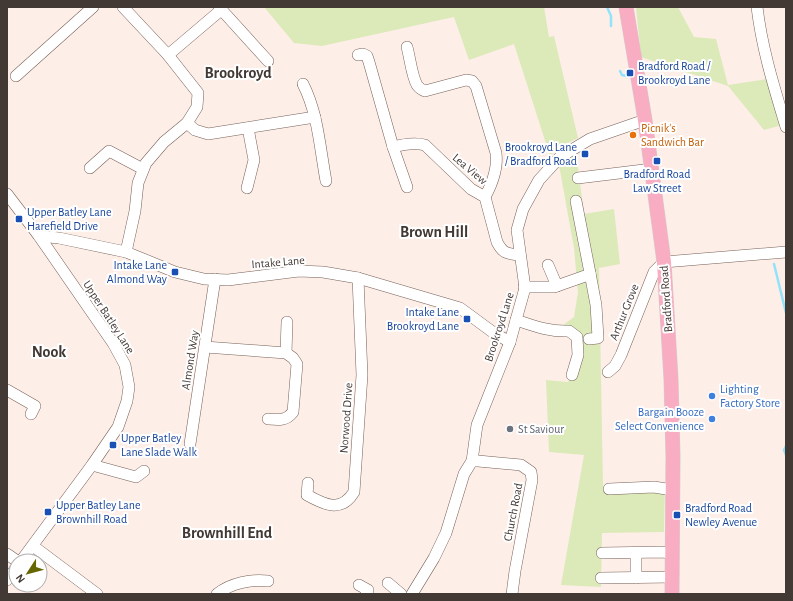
<svg xmlns="http://www.w3.org/2000/svg" width="793" height="601" font-family="'Alegreya Sans',sans-serif">
	<rect width="100%" height="100%" fill="#feeee8"/>
	<!-- green -->
	<g fill="#dceab9">
		<path d="M 264,7 L 544,7 L 549,37 L 554,36 L 578,138 L 560,147 L 550,156 L 514,44 L 469,60 L 454,17 L 322,46 L 294,43 Z"/>
		<path d="M 636,7 L 678,7 L 694,37 L 716,39 L 728,85 L 767,79 L 782,125 L 764,130 L 728,86 L 641,57 Z"/>
		<path d="M 576,152 L 584,214 L 614,209 L 620,264 L 599,268 L 603,487 L 645,484 L 665,485 L 664,532 L 602,533 L 601,587 L 561,585 L 584,455 L 549,452 L 546,380 L 568,382 L 575,355 L 574,338 L 563,325 L 574,317 L 578,292 L 574,248 L 559,165 Z"/>
	</g>
	<g fill="none" stroke-linecap="round" stroke-linejoin="round">
		<!-- stream -->
		<g stroke="#92e2fb" stroke-width="2.5">
			<path d="M 607,7 L 611,16 L 611,26"/>
			<path d="M 620,71 L 622,75 L 627,76"/>
			<path d="M 774,264 L 786,313"/>
			<path d="M 786,446 L 784,450 L 786,455"/>
		</g>
		<defs>
			<g id="minor">
				<path d="M 123,7 L 168,55 L 198,93 L 197,107 L 187,123 L 164,142 L 146,163 L 138,183 L 135,211 L 126,252"/>
				<path d="M 219,7 L 268,61"/>
				<path d="M 757,7 C 762,49 774,87 786,127"/>
				<path d="M 407,47 C 410,58 412,77 417,85 C 419,88 422,90 425,91 L 466,80 L 472,81 L 476,86 L 496,153 C 498,168 492,184 485,197"/>
				<path d="M 168,55 L 221,10"/>
				<path d="M 358,55 L 363,54 L 367,56 L 369,62 L 393,147 L 407,187"/>
				<path d="M 16,76 L 93,7"/>
				<path d="M 303,84 C 318,113 320,149 326,181"/>
				<path d="M 187,123 L 195,130 L 208,134 L 315,117"/>
				<path d="M 393,147 C 404,144 414,142 425,145 L 471,189 L 485,197 L 497,242 C 503,254 508,254 520,255"/>
				<path d="M 90,168 L 109,151 L 143,169"/>
				<path d="M 578,178 L 652,169"/>
				<path d="M 247,188 L 254,160 L 248,128"/>
				<path d="M 7,194 L 39,236 L 113,343 L 125,365 L 129,387 L 127,401 L 118,427 L 92,465 L 21,561"/>
				<path d="M 39,236 L 59,238 L 126,252 L 175,272 L 204,279 L 228,280 L 299,271 L 323,272 L 358,278 L 460,308 L 494,333 L 510,342"/>
				<path d="M 548,265 L 557,286"/>
				<path d="M 524,287 L 554,287 L 588,275 L 590,273 L 576,201"/>
				<path d="M 516,320 C 534,326 550,332 569,331 L 577,337 L 578,355 L 572,375"/>
				<path d="M 589,339 L 598,338 L 596,305 L 590,273"/>
				<path d="M 205,347 L 286,353 L 293,358 L 297,364 L 293,412 C 286,421 279,420 268,419"/>
				<path d="M 286,353 L 287,322"/>
				<path d="M 608,372 L 615,366 L 621,355 L 654,272 L 664,262 L 786,252"/>
				<path d="M 7,390 L 35,406 L 31,414"/>
				<path d="M 190,444 L 215,279"/>
				<path d="M 472,461 L 478,461 L 521,465 L 531,472 L 532,480 L 515,571 L 512,594"/>
				<path d="M 92,465 L 136,477 L 144,471"/>
				<path d="M 308,483 L 307,495 C 325,505 341,513 354,492 L 362,375 L 358,278"/>
				<path d="M 609,489 L 654,487 L 672,490"/>
				<path d="M 33,546 L 97,594"/>
				<path d="M 602,553 L 663,552 L 672,554"/>
				<path d="M 7,554 L 17,561"/>
				<path d="M 601,578 L 672,577"/>
				<path d="M 636,578 L 636,553"/>
				<path d="M 7,580 L 16,568"/>
				<path d="M 388,583 L 401,594"/>
				<path d="M 359,585 L 368,590 L 366,594"/>
				<path d="M 217,594 C 231,583 251,579 268,581"/>
				<path d="M 412,594 L 434,558 L 446,533 L 464,474 L 472,461 L 477,425 L 510,342 L 516,320 L 525,288 L 517,230 L 523,209 L 539,180 L 560,157 L 590,139 L 645,120"/>
			</g>
			<path id="major" d="M 626,7 L 645,120 L 664,262 L 671,379 L 673,456 L 672,594"/>
		</defs>
		<!-- minor casing -->
		<use href="#minor" stroke="#766158" stroke-width="12"/>
		<!-- major casing -->
		<use href="#major" stroke="#d2cfce" stroke-width="15"/>
		<!-- minor -->
		<use href="#minor" stroke="#fff" stroke-width="11"/>
		<!-- major -->
		<use href="#major" stroke="#f9adc2" stroke-width="14"/>
	</g>
	<!-- markers -->
	<g fill="#1a4fb4" stroke="#fff" stroke-width="1.5">
		<rect x="626" y="69" width="8" height="8" rx="2"/>
		<rect x="581" y="150" width="8" height="8" rx="2"/>
		<rect x="653" y="157" width="8" height="8" rx="2"/>
		<rect x="15" y="215" width="8" height="8" rx="2"/>
		<rect x="171" y="268" width="8" height="8" rx="2"/>
		<rect x="463" y="315" width="8" height="8" rx="2"/>
		<rect x="109" y="441" width="8" height="8" rx="2"/>
		<rect x="44" y="508" width="8" height="8" rx="2"/>
		<rect x="673" y="511" width="8" height="8" rx="2"/>
	</g>
	<circle fill="#e8710a" stroke="#fff" stroke-width="1.5" cx="633" cy="135" r="4"/>
	<g fill="#3f7fe0" stroke="#fff" stroke-width="1.5">
		<circle cx="712" cy="396" r="4"/>
		<circle cx="712" cy="419" r="4"/>
	</g>
	<circle fill="#6b7280" stroke="#fff" stroke-width="1.5" cx="510" cy="429" r="4"/>
	<g text-anchor="middle" dominant-baseline="central" stroke-width="4" stroke-linejoin="round" paint-order="stroke">
		<!-- transit labels -->
		<g font-size="12" fill="#164399" stroke="#fff" text-anchor="start">
			<text x="638" y="66">Bradford Road /<tspan x="638" dy="14">Brookroyd Lane</tspan></text>
			<text x="577" y="147" text-anchor="end">Brookroyd Lane<tspan x="577" dy="14">/ Bradford Road</tspan></text>
			<text x="657" y="174" text-anchor="middle">Bradford Road<tspan x="657" dy="14">Law Street</tspan></text>
			<text x="27" y="212">Upper Batley Lane<tspan x="27" dy="14">Harefield Drive</tspan></text>
			<text x="167" y="265" text-anchor="end">Intake Lane<tspan x="167" dy="14">Almond Way</tspan></text>
			<text x="459" y="312" text-anchor="end">Intake Lane<tspan x="459" dy="14">Brookroyd Lane</tspan></text>
			<text x="121" y="438">Upper Batley<tspan x="121" dy="14">Lane Slade Walk</tspan></text>
			<text x="56" y="505">Upper Batley Lane<tspan x="56" dy="14">Brownhill Road</tspan></text>
			<text x="685" y="508">Bradford Road<tspan x="685" dy="14">Newley Avenue</tspan></text>
		</g>
		<!-- food labels -->
		<g font-size="12" fill="#c56008" stroke="#fff" text-anchor="start">
			<text x="641" y="128">Picnik's<tspan x="641" dy="14">Sandwich Bar</tspan></text>
		</g>
		<!-- street labels -->
		<g font-size="12" fill="#423834" stroke="#fff">
			<text transform="translate(470 169) rotate(40)">Lea View</text>
			<text transform="translate(278 262) rotate(-5)">Intake Lane</text>
			<text transform="translate(666 299) rotate(-94)">Bradford Road</text>
			<text transform="translate(624 312) rotate(-68)">Arthur Grove</text>
			<text transform="translate(109 317) rotate(57)">Upper Batley Lane</text>
			<text transform="translate(499 327) rotate(-72)">Brookroyd Lane</text>
			<text transform="translate(190 360) rotate(-81)">Almond Way</text>
			<text transform="translate(346 418) rotate(-86)">Norwood Drive</text>
			<text transform="translate(513 512) rotate(-79)">Church Road</text>
		</g>
		<!-- shop labels -->
		<g font-size="12" fill="#366cbe" stroke="#fff" text-anchor="start">
			<text x="720" y="389">Lighting<tspan x="720" dy="14">Factory Store</tspan></text>
			<text x="704" y="412" text-anchor="end">Bargain Booze<tspan x="704" dy="14">Select Convenience</tspan></text>
		</g>
		<!-- worship labels -->
		<g font-size="12" fill="#5b616d" stroke="#fff" text-anchor="start">
			<text x="518" y="429">St Saviour</text>
		</g>
		<!-- district labels -->
		<g font-size="16" font-weight="bold" fill="#423834" stroke="#fff">
			<text x="238" y="73">Brookroyd</text>
			<text x="434" y="232">Brown Hill</text>
			<text x="49" y="352">Nook</text>
			<text x="227" y="533">Brownhill End</text>
		</g>
	</g>
	<!-- border -->
	<rect width="793" height="601" fill="none" stroke="#423834" stroke-width="16"/>
	<!-- north arrow -->
	<g transform="translate(28 573) rotate(234)"><circle r="19" fill="#ffffff" stroke="#b3afae"/>
	<path d="M0-3L7 15L0 10L-7 15Z" fill="#666600"/>
	<text y="-6" font-size="11" font-weight="bold" text-anchor="middle" fill="#423834">N</text>
	</g>
</svg>
